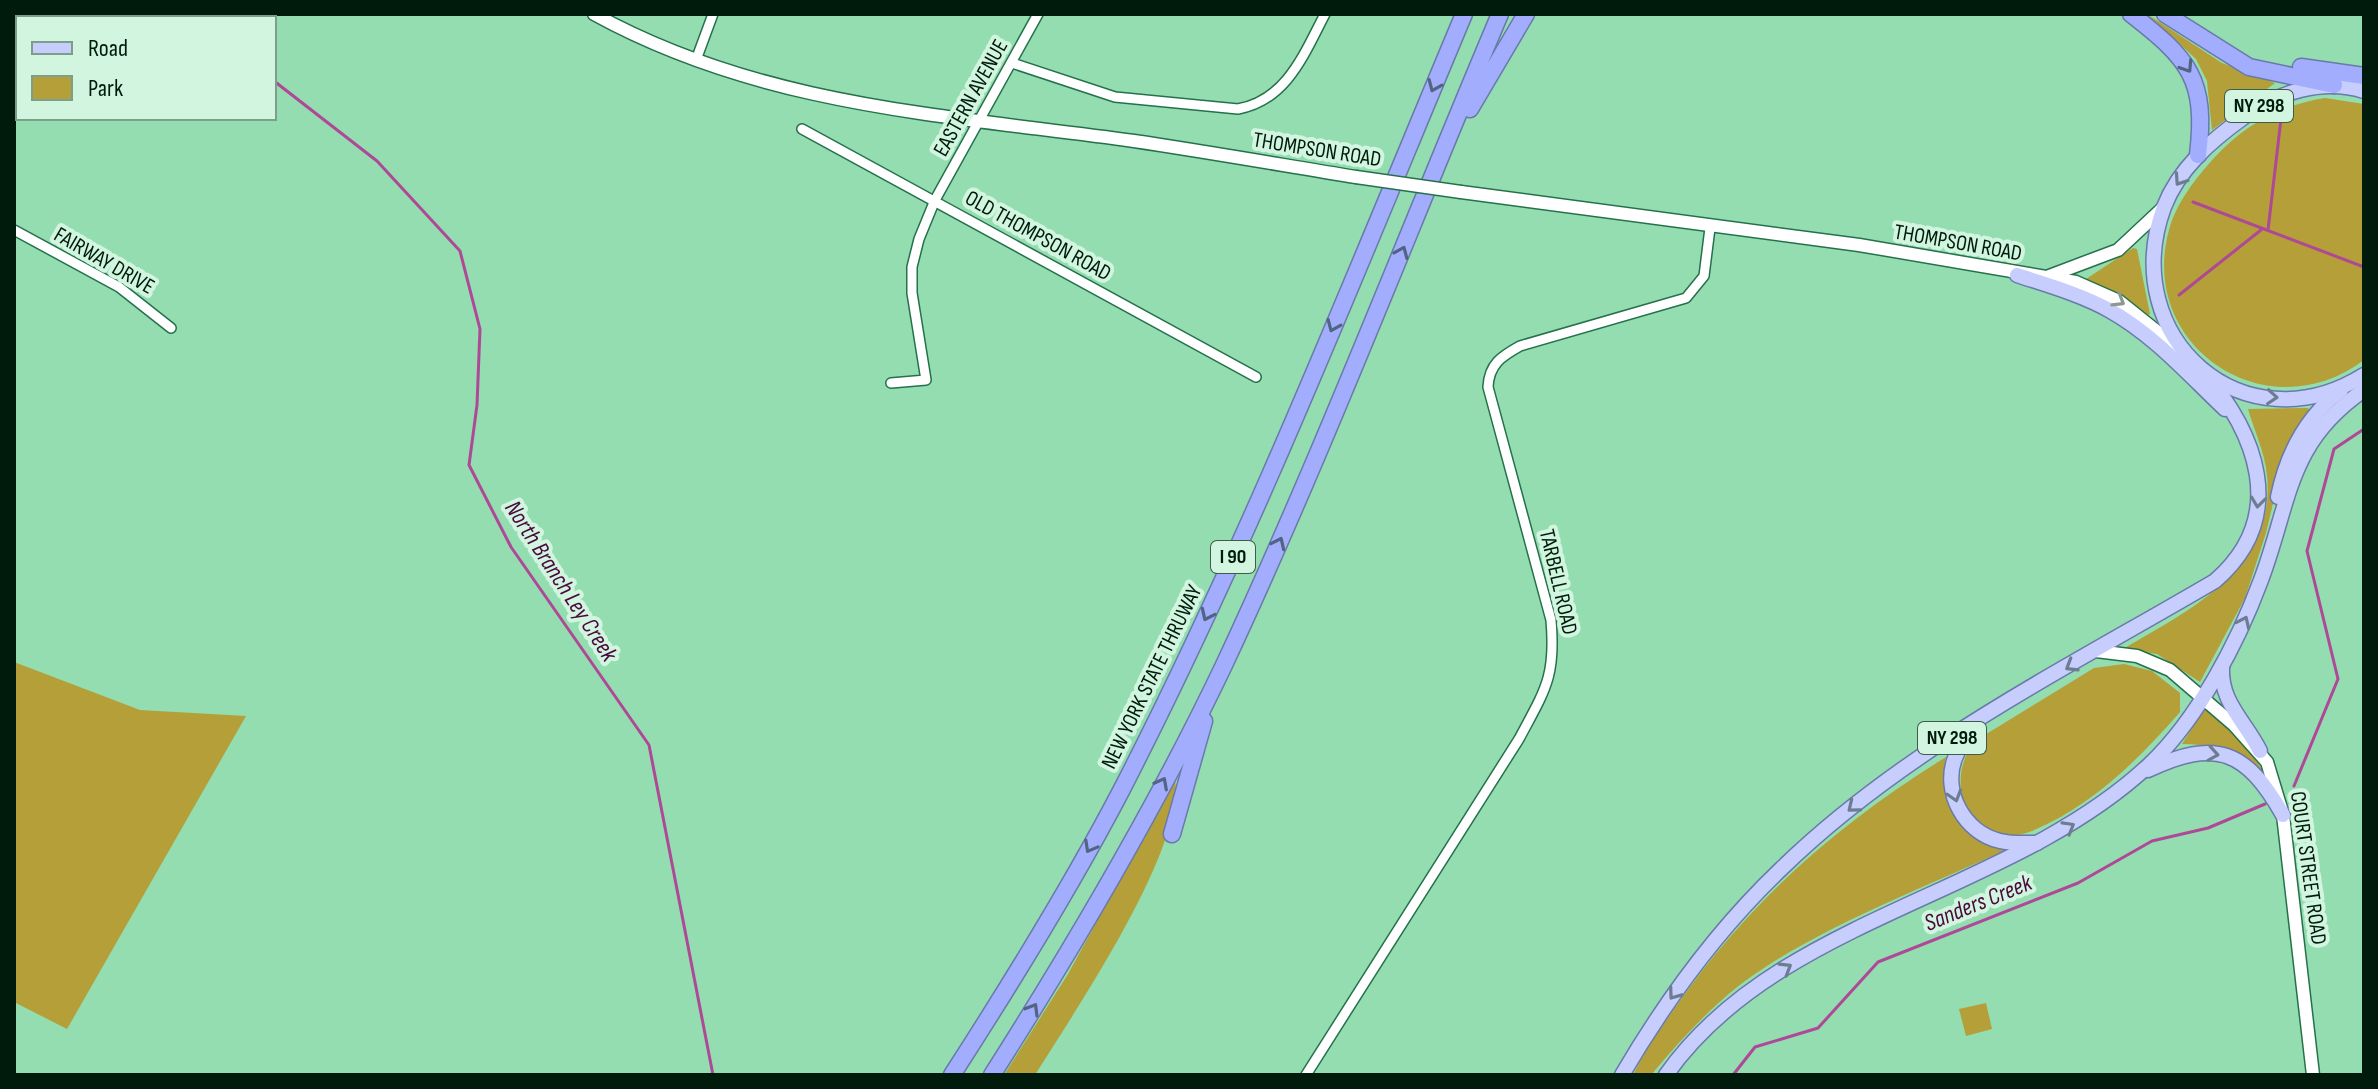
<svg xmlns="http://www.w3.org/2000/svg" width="2378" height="1089" font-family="'Sofia Sans Condensed',sans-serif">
	<rect width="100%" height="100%" fill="#93ddb1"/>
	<!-- green -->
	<g fill="#b49f38">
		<path d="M 2147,14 L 2222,63 L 2275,83 L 2212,130 L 2207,81 L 2196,59 Z"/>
		<path d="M 2325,98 L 2364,104 L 2364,360 C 2268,433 2137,347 2169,230 C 2176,203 2196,178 2214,158 C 2245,124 2281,105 2325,98 Z"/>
		<path d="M 2133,248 L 2137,249 L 2150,314 L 2146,316 L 2131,303 L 2086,279 Z"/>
		<path d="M 2308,408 L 2310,411 L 2280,474 L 2266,533 L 2245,598 L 2200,682 L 2157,654 L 2123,649 C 2191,609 2276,569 2267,475 C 2265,453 2254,430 2248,409 Z"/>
		<path d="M 14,662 L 140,710 L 246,716 L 67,1029 L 14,1002 Z"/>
		<path d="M 2124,664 L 2152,671 L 2180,693 L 2180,712 C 2138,760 2092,806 2032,831 C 1975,854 1939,786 1975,741 L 2094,668 Z"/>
		<path d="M 2205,708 L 2238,734 L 2269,780 C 2245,755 2217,744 2182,744 Z"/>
		<path d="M 1946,757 C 1935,806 1962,837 2008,849 C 1930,885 1831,923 1761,970 C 1718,998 1684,1036 1651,1075 L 1633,1075 C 1647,1047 1664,1023 1682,998 C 1753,898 1842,821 1946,757 Z"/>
		<path d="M 1175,779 C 1186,848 1073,1014 1035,1075 L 1004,1075 L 1068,974 Z"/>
		<path d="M 1986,1003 L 1992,1029 L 1966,1036 L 1959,1009 Z"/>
	</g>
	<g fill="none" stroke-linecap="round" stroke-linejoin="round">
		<!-- stream -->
		<g stroke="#af4997" stroke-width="3">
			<path d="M 208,14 L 212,18"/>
			<path d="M 274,81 L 377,161 L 460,251 L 480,329 L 477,405 L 469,465 L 511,547 L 649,745 L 713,1075"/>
			<path d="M 2193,202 L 2364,267"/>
			<path d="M 2268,230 L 2281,119"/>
			<path d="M 2179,295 L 2261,230"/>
			<path d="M 2294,786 L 2338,679 L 2307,551 L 2334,449 L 2364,429"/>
			<path d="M 1733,1075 L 1755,1047 L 1818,1028 L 1878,962 L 2078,883 L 2152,841 L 2208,828 L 2265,804"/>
		</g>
		<defs>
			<g id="minor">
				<path d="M 696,60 L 713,14"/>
				<path d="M 1012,63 L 1115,97 L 1238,109 C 1287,100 1304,54 1325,14"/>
				<path d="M 802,129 L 1256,377"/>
				<path d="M 14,230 L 119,287 L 171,328"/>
				<path d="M 891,383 L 926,380 L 912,293 L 912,267 L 919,239 L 935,200 L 1038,14"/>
				<path d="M 1306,1075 L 1519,739 C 1545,690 1556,677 1551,620 L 1488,387 C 1489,364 1502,356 1520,346 L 1686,298 L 1704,276 L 1710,228"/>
			</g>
			<g id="tertiary">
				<path d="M 594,14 C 763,107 947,115 1134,141 C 1208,152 1282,165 1356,177"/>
				<path d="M 57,18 L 59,14"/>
				<path d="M 14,101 L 18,94"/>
				<path d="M 1461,192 L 1859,245 L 2076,282 L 2119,301 L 2179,349"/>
				<path d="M 2049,276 L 2118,250 L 2164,207"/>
				<path d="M 2096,651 L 2137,656 L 2170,670 L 2234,725 L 2267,762 L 2283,815 L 2313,1075"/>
			</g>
			<g id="primary">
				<path d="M 2364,91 C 2323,78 2278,92 2244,117 C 2212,140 2179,168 2164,207 C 2116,338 2244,450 2364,375"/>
				<path d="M 2017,275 C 2047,285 2080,294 2109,310 C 2154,335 2188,374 2225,409"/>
				<path d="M 2278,497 C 2287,453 2306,417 2341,390"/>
				<path d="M 2222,667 C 2220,702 2245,721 2260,751"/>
				<path d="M 1973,724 C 1967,735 1960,746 1955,758 C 1942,791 1964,833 2000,841 C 2012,844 2025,843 2037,843"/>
				<path d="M 2148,770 C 2216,738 2246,750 2283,815"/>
				<path d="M 1622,1075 C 1666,1000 1718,929 1781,869 C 1905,748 2067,668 2215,581 C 2290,516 2256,432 2201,369"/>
				<path d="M 1666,1075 C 1777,917 2009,896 2149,765 C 2198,719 2238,642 2261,580 C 2291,500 2287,443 2364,390"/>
			</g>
			<g id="motorway">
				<path d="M 2131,14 C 2189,59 2207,79 2198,155"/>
				<path d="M 2165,14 L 2249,67 L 2334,85"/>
				<path d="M 2301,67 L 2364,76"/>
				<path d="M 1470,109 L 1526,14"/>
				<path d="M 1172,834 L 1204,721"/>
				<path d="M 952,1075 C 1012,982 1071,887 1122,789 C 1251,538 1355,274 1464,14"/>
				<path d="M 992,1075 C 1076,943 1157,806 1224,665 C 1324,451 1408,231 1500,14"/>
			</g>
		</defs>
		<!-- minor casing -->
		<use href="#minor" stroke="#25714b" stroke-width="12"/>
		<!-- tertiary casing -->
		<use href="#tertiary" stroke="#25714b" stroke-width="15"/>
		<!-- primary casing -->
		<use href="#primary" stroke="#697aa9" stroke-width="17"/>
		<!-- motorway casing -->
		<use href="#motorway" stroke="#697aa9" stroke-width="19"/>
		<!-- minor -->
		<use href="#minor" stroke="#fff" stroke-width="9"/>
		<!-- tertiary -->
		<use href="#tertiary" stroke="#fff" stroke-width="12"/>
		<!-- primary -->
		<use href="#primary" stroke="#c7cefe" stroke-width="14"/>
		<!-- motorway -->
		<use href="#motorway" stroke="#a2adfd" stroke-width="16"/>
		<defs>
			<path id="tertiary-bridge" d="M 1356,177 L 1461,192"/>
		</defs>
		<!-- tertiary-bridge casing -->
		<use href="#tertiary-bridge" stroke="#25714b" stroke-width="15" stroke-linecap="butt"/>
		<!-- tertiary-bridge -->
		<use href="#tertiary-bridge" stroke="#fff" stroke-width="12"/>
	</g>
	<!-- one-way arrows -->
	<defs><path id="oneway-chevron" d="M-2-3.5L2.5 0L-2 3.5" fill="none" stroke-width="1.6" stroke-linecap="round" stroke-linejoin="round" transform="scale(2)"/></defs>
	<g stroke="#516484">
		<use href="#oneway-chevron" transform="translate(2187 67) rotate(57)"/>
		<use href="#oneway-chevron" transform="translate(1434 86) rotate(113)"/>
		<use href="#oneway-chevron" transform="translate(1402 252) rotate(-67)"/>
		<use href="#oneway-chevron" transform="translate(1333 326) rotate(113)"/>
		<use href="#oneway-chevron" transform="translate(1279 543) rotate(-65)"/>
		<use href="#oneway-chevron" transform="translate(1207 615) rotate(115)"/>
		<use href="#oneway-chevron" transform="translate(1162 783) rotate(-62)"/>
		<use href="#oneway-chevron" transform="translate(1090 847) rotate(119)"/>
		<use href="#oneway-chevron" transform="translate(1033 1009) rotate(-59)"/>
	</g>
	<g stroke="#6d7d91">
		<use href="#oneway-chevron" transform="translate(2180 180) rotate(124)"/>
		<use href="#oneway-chevron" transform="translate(2272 397) rotate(4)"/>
		<use href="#oneway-chevron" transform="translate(2258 502) rotate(97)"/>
		<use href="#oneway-chevron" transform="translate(2244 622) rotate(-65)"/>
		<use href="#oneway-chevron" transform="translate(2071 666) rotate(149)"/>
		<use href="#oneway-chevron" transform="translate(2213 754) rotate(9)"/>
		<use href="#oneway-chevron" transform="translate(1955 796) rotate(73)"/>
		<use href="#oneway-chevron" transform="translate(1853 807) rotate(141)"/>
		<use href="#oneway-chevron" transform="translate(2069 827) rotate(-30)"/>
		<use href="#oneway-chevron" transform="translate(1786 968) rotate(-31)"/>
		<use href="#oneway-chevron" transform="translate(1674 994) rotate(126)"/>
	</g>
	<use stroke="#8c9892" href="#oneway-chevron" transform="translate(2119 301) rotate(31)"/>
	<g text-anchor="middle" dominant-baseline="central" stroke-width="8" stroke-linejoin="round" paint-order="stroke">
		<!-- shield labels -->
		<g fill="#d1f5de" stroke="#3f5c4b" stroke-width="2">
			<rect x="2225" y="90" width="68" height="32" rx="6"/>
			<rect x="1211" y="541" width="44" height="32" rx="6"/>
			<rect x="1918" y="722" width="68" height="32" rx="6"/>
		</g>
		<g font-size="20" font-weight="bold" fill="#001b0c">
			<text x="2259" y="106">NY 298</text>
			<text x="1233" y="557">I 90</text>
			<text x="1952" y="738">NY 298</text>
		</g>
		<!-- street labels -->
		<g font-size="22" fill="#001b0c" stroke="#d1f5de">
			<text transform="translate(971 98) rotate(-61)">EASTERN AVENUE</text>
			<text transform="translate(1317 150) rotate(9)">THOMPSON ROAD</text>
			<text transform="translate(1038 236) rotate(29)">OLD THOMPSON ROAD</text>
			<text transform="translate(1958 243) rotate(10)">THOMPSON ROAD</text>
			<text transform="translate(104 261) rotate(30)">FAIRWAY DRIVE</text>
			<text transform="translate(1558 582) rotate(77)">TARBELL ROAD</text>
			<text transform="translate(1152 677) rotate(-64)">NEW YORK STATE THRUWAY</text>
			<text transform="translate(2308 868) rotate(82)">COURT STREET ROAD</text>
		</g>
		<!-- water labels -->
		<g font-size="24" font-style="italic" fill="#4b083e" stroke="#d1f5de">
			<text transform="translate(561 581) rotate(57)">North Branch Ley Creek</text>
			<text transform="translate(1978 903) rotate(-22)">Sanders Creek</text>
		</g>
	</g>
	<!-- border -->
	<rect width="2378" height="1089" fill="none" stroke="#001b0c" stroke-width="32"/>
	<!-- legend -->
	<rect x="16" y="16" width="260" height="104" fill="#d1f5de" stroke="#7d9e8a" stroke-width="2"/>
	<rect x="32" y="42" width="40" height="12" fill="#c7cefe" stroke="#7d9e8a" stroke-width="2"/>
	<text x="88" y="56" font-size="24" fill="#001b0c">Road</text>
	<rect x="32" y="76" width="40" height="24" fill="#b49f38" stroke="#7d9e8a" stroke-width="2"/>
	<text x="88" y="96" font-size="24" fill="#001b0c">Park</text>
</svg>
